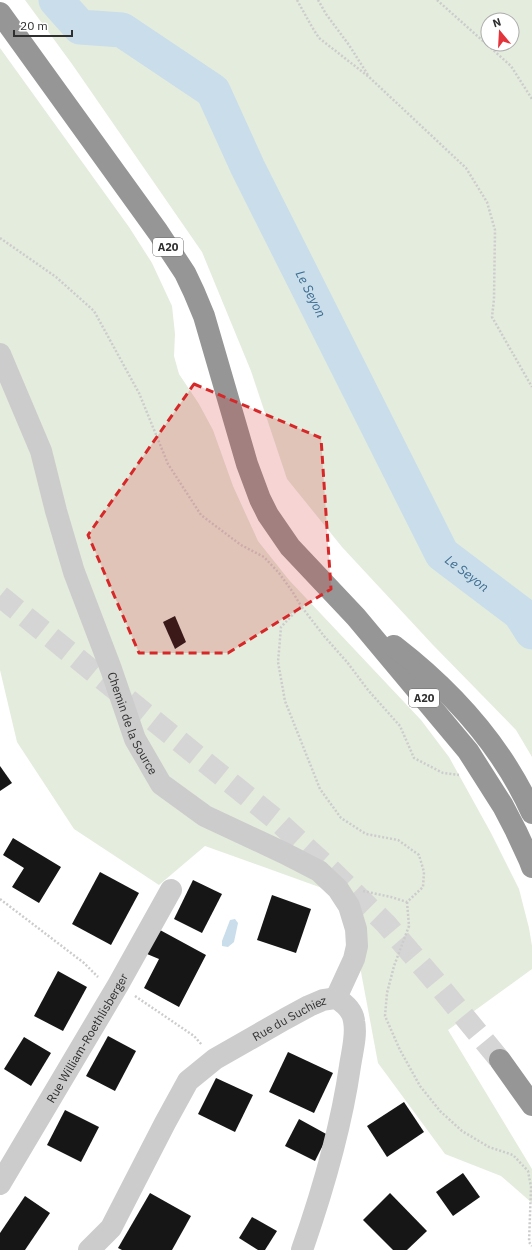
<svg xmlns="http://www.w3.org/2000/svg" width="532" height="1250" font-family="'IBM Plex Sans',sans-serif">
	<rect width="100%" height="100%" fill="#fff"/>
	<!-- green -->
	<g fill="#e4ecdd" fill-rule="evenodd">
		<path d="M 25,0 L 532,0 L 532,757 L 516,730 L 433,645 L 342,547 L 287,479 L 251,371 L 202,252 L 72,64 ZM 488,20 L 512,20 L 512,44 L 488,44 Z"/>
		<path d="M 0,48 L 129,227 L 152,263 L 172,306 L 175,334 L 174,356 L 179,374 L 199,404 L 213,430 L 233,486 L 258,541 L 289,580 L 421,720 L 449,757 L 491,833 L 519,889 L 529,928 L 532,946 L 532,969 L 448,1030 L 532,1169 L 532,1203 L 501,1176 L 445,1154 L 378,1063 L 347,897 L 205,846 L 159,885 L 74,829 L 17,742 L 0,670 Z"/>
	</g>
	<!-- water -->
	<path fill="#c9ddeb" d="M 235,919 L 238,923 L 234,942 L 228,947 L 222,946 L 222,941 L 230,920 Z"/>
	<g fill="none" stroke-linecap="round" stroke-linejoin="round">
		<!-- river -->
		<path stroke="#c9ddeb" stroke-width="35" id="s1" d="M 56,0 L 80,27 L 122,30 L 213,91 L 248,168 L 442,554 L 520,613 L 532,632"/>
	</g>
	<!-- building -->
	<g fill="#161616">
		<path d="M 175,616 L 186,642 L 175,649 L 163,622 Z"/>
		<path d="M 0,766 L 12,783 L 0,791 Z"/>
		<path d="M 13,838 L 61,867 L 39,903 L 12,887 L 24,868 L 3,855 Z"/>
		<path d="M 100,872 L 139,893 L 111,945 L 72,924 Z"/>
		<path d="M 193,880 L 222,894 L 202,933 L 174,919 Z"/>
		<path d="M 272,895 L 311,909 L 296,953 L 257,940 Z"/>
		<path d="M 160,930 L 206,955 L 179,1007 L 144,988 L 159,959 L 147,954 Z"/>
		<path d="M 58,971 L 87,987 L 63,1031 L 34,1016 Z"/>
		<path d="M 108,1036 L 136,1051 L 115,1091 L 86,1076 Z"/>
		<path d="M 24,1037 L 51,1053 L 31,1086 L 4,1069 Z"/>
		<path d="M 288,1052 L 333,1073 L 314,1113 L 269,1092 Z"/>
		<path d="M 216,1078 L 253,1095 L 235,1132 L 198,1114 Z"/>
		<path d="M 404,1102 L 424,1132 L 387,1157 L 367,1126 Z"/>
		<path d="M 65,1110 L 99,1127 L 81,1162 L 47,1145 Z"/>
		<path d="M 299,1119 L 328,1135 L 315,1161 L 285,1146 Z"/>
		<path d="M 463,1173 L 480,1197 L 453,1216 L 436,1192 Z"/>
		<path d="M 150,1193 L 191,1216 L 172,1250 L 122,1250 L 118,1248 Z"/>
		<path d="M 390,1193 L 427,1231 L 407,1250 L 393,1250 L 363,1220 Z"/>
		<path d="M 25,1196 L 50,1213 L 25,1250 L 0,1250 L 0,1233 Z"/>
		<path d="M 252,1217 L 277,1231 L 265,1250 L 258,1250 L 239,1238 Z"/>
	</g>
	<g fill="none" stroke-linecap="round" stroke-linejoin="round">
		<!-- highway-tunnel -->
		<path stroke="#d5d5d5" stroke-width="22" stroke-dasharray="22 11" stroke-linecap="butt" d="M 0,596 L 274,818 L 333,872 L 386,924 L 435,981 L 500,1060"/>
		<!-- path -->
		<g stroke="#ccc" stroke-width="2.5" stroke-dasharray="2 2" stroke-linecap="butt">
			<path d="M 297,0 L 312,27 L 319,38 L 369,77 L 466,168 L 487,202 L 495,230 L 494,299 L 492,317 L 532,387"/>
			<path d="M 318,0 L 326,14 L 349,45 L 368,75"/>
			<path d="M 437,0 L 511,66 L 532,99"/>
			<path d="M 0,238 L 56,277 L 94,311 L 139,393 L 168,464 L 201,515 L 241,545 L 264,557 L 279,573 L 292,591 L 301,606"/>
			<path d="M 363,891 L 391,897 L 407,902 L 423,887 L 424,872 L 419,855 L 398,840 L 366,834 L 341,818 L 320,789 L 285,701 L 278,662 L 281,627 L 301,606 L 324,636 L 347,662 L 368,690 L 400,726 L 414,758 L 443,773 L 459,775"/>
			<path d="M 0,899 L 84,963 L 98,977"/>
			<path d="M 407,902 L 409,926 L 394,966 L 387,993 L 385,1016 L 400,1050 L 420,1086 L 440,1111 L 462,1131 L 489,1147 L 513,1155 L 528,1171 L 531,1187 L 529,1242 L 532,1246"/>
			<path d="M 135,996 L 194,1036 L 202,1045"/>
		</g>
		<!-- minor -->
		<g stroke="#ccc" stroke-width="22">
			<path id="s2" d="M 0,354 L 41,451 L 56,511 L 74,572 L 111,669 L 135,739 L 161,784 L 205,816 L 284,853 L 319,871 L 338,889 L 349,906 L 356,929 L 357,946 L 354,959 L 336,998"/>
			<path id="s3" d="M 0,1184 L 118,985 L 171,890"/>
			<path id="s4" d="M 89,1250 L 111,1228 L 165,1123 L 188,1081 L 215,1059 L 285,1019 L 309,1006 L 323,1000 L 336,998 C 344,1003 353,1010 354,1021 C 357,1035 352,1052 350,1066 C 341,1129 323,1190 302,1250"/>
		</g>
		<!-- highway -->
		<g stroke="#969696" stroke-width="22">
			<path d="M 0,13 L 158,232 L 185,273 L 194,292 L 204,316 L 247,464 L 260,499 L 268,515 L 290,547 L 356,617 L 468,751 L 503,806 L 516,831 L 529,859 L 532,867"/>
			<path d="M 394,646 C 451,690 502,746 532,813"/>
			<path d="M 500,1060 L 532,1105"/>
		</g>
	</g>
	<!-- marked area -->
	<path fill="#d62828" fill-opacity="0.2" stroke="#d62828" stroke-width="3" stroke-dasharray="8 5" stroke-linejoin="round" d="M 194,384 L 321,438 L 331,589 L 228,653 L 139,653 L 88,535 Z"/>
	<g text-anchor="middle" dominant-baseline="central" stroke-width="4" stroke-linejoin="round" paint-order="stroke">
		<!-- shield labels -->
		<g fill="#fff" stroke="#6d6d6d" stroke-width="1">
			<rect x="153" y="238" width="30" height="18" rx="3"/>
			<rect x="409" y="689" width="30" height="18" rx="3"/>
		</g>
		<g font-size="11" font-weight="bold" fill="#2f2f2f">
			<text x="168" y="247">A20</text>
			<text x="424" y="698">A20</text>
		</g>
		<!-- street labels -->
		<g font-size="12" fill="#2f2f2f" stroke="#fff">
			<text stroke="none"><textPath href="#s2" startOffset="393">Chemin de la Source</textPath></text>
			<text stroke="none"><textPath href="#s4" startOffset="317">Rue du Suchiez</textPath></text>
			<text stroke="none"><textPath href="#s3" startOffset="170">Rue William-Roethlisberger</textPath></text>
		</g>
		<!-- water labels -->
		<g font-size="13" font-style="italic" fill="#3d6d90" stroke="#fff">
			<text stroke="none"><textPath href="#s1" startOffset="413">Le Seyon</textPath></text>
			<text stroke="none"><textPath href="#s1" startOffset="736">Le Seyon</textPath></text>
		</g>
	</g>
	<!-- north arrow -->
	<g transform="translate(500 32) rotate(342)"><circle r="19" fill="#ffffff" stroke="#acacac"/>
	<path d="M0-3L7 15L0 10L-7 15Z" fill="#e3333b"/>
	<text y="-6" font-size="11" font-weight="bold" text-anchor="middle" fill="#2f2f2f">N</text>
	</g>
	<!-- scale -->
	<path d="M14 30v6h58v-6" fill="none" stroke="#2f2f2f" stroke-width="2"/>
	<text x="20" y="30" font-size="12" fill="#2f2f2f" stroke="#ffffff" stroke-width="3" paint-order="stroke">20 m</text>
</svg>
